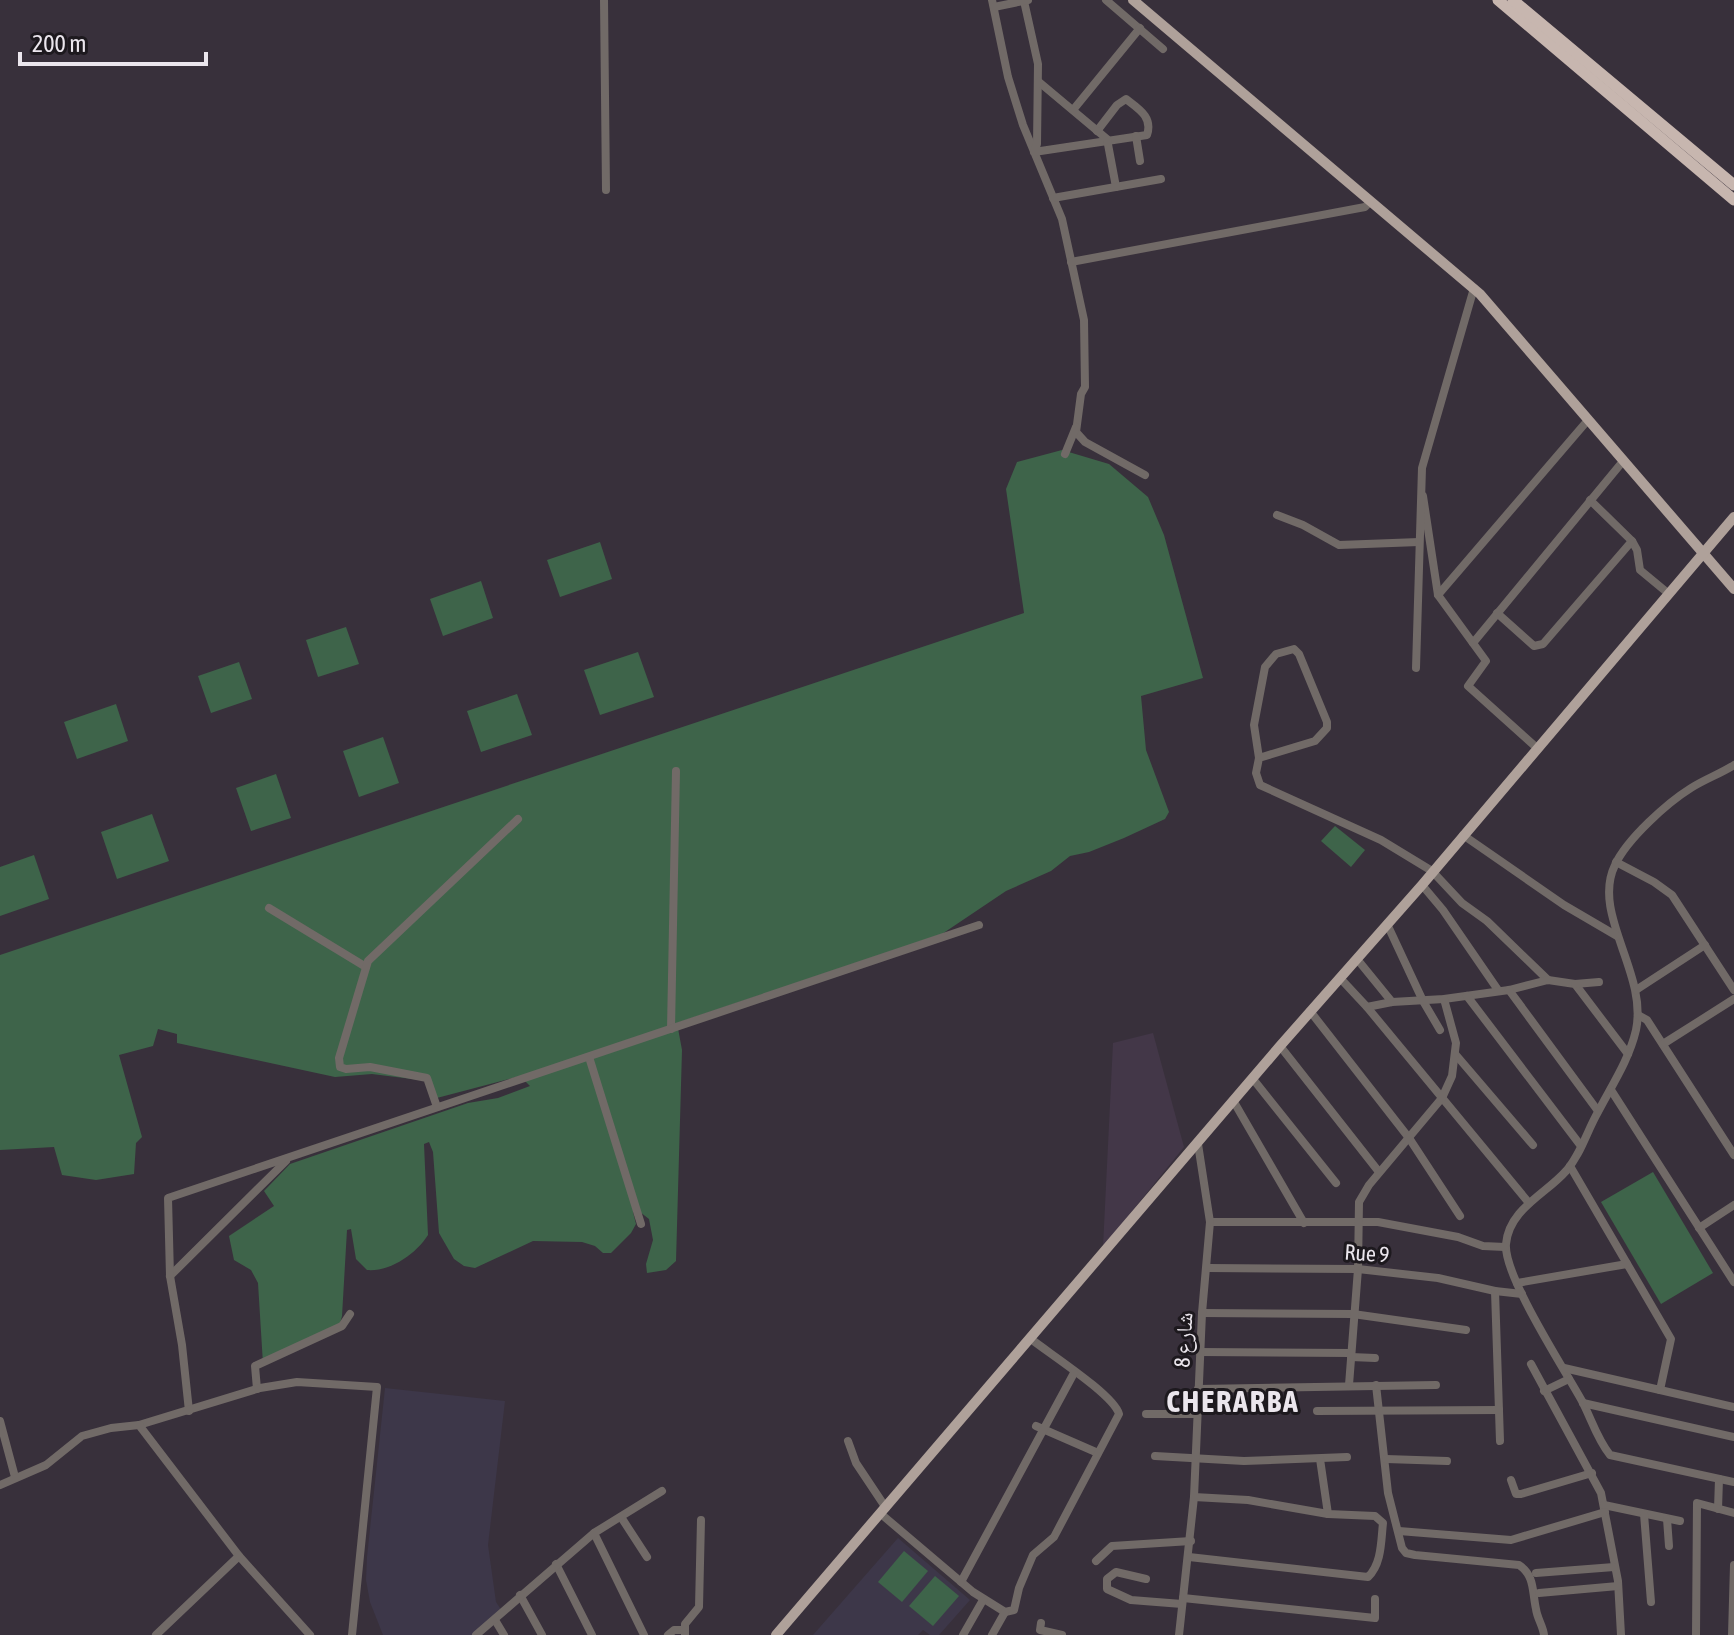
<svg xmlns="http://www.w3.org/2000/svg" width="1734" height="1635" font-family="'Asap Condensed','Noto Naskh Arabic',sans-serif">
	<rect width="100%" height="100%" fill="#38303b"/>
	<!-- built -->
	<path fill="#433748" d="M 1153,1033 L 1184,1147 L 1103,1247 L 1113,1043 Z"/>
	<!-- education -->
	<g fill="#3d3749">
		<path d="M 385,1388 L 505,1401 L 488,1545 L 496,1602 L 502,1611 L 473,1635 L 383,1635 L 370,1602 L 366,1580 L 367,1557 Z"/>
		<path d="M 898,1538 L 970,1600 L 939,1635 L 930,1635 L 923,1630 L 918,1635 L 813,1635 Z"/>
	</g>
	<!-- green -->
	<g fill="#3e644a">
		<path d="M 1062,450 L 1109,464 L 1148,497 L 1164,535 L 1203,678 L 1141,696 L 1146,750 L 1169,812 L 1165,819 L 1124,838 L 1089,852 L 1070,856 L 1051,871 L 1006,891 L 942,934 L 677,1023 L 682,1050 L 676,1261 L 666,1270 L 647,1273 L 646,1264 L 653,1240 L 649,1219 L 640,1212 L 633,1212 L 636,1224 L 631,1233 L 611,1253 L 603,1253 L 595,1246 L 582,1242 L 533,1241 L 475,1268 L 464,1266 L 454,1259 L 439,1233 L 433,1152 L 429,1142 L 424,1144 L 428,1235 C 416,1254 390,1272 367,1270 L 356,1259 L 351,1229 L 347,1230 L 342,1316 L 338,1331 L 263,1364 L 258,1283 L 251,1270 L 234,1260 L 229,1236 L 274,1206 L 264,1191 L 290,1164 L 468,1103 L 498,1098 L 530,1086 L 520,1076 L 433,1099 L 428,1081 L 372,1074 L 335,1077 L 177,1043 L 177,1034 L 158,1029 L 153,1046 L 119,1055 L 142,1137 L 136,1143 L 134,1174 L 96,1180 L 62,1175 L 54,1147 L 0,1150 L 0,955 L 1024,613 L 1006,489 L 1017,462 Z"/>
		<path d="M 600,542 L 612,579 L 560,597 L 547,560 Z"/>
		<path d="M 481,581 L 493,618 L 443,636 L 430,599 Z"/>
		<path d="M 346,627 L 359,664 L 318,677 L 306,640 Z"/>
		<path d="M 638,652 L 654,697 L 600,715 L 584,670 Z"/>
		<path d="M 239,662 L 252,699 L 211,713 L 198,676 Z"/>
		<path d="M 517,694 L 532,735 L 481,752 L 467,711 Z"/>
		<path d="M 116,704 L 128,741 L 77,759 L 64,722 Z"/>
		<path d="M 383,737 L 399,783 L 359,797 L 343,751 Z"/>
		<path d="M 276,774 L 291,818 L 251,831 L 236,788 Z"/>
		<path d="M 152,814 L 169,861 L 117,879 L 101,832 Z"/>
		<path d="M 1335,826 L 1365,850 L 1351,867 L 1321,841 Z"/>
		<path d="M 34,855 L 49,899 L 0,916 L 0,867 Z"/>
		<path d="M 1653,1172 L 1713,1273 L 1661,1304 L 1601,1202 Z"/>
		<path d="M 904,1551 L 928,1571 L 902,1602 L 878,1582 Z"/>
		<path d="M 935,1576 L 959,1596 L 933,1626 L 909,1606 Z"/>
	</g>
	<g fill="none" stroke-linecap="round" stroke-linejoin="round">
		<!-- minor -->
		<g stroke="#716a67" stroke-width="8">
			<path d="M 604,0 L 606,190"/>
			<path d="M 992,0 L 1008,77 L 1023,125 L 1062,219 L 1084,320 L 1085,387 L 1081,394 L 1076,432 L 1085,442 L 1145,475"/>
			<path d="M 1106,0 L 1163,49"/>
			<path d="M 1024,1 L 1038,64 L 1037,144 L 1034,152 L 1147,135 C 1153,117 1139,109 1126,99 L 1117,105 L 1097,131"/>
			<path d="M 994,7 L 1028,0"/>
			<path d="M 1039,82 L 1107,139 L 1116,187"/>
			<path d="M 1073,110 L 1140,28"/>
			<path d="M 1136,136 L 1140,161"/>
			<path d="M 1053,198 L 1161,179"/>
			<path d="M 1071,262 L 1365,207 L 1370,202"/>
			<path d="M 1065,454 L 1076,427"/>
			<path d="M 1423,496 L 1438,595 L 1486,661 L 1468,686 L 1537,748"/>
			<path d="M 1590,500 L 1632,541 L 1637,550 L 1640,570 L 1669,594"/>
			<path d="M 1277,515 L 1303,525 L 1339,545 L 1419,542"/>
			<path d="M 1438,595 L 1588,420"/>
			<path d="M 1497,613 L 1534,646 L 1543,644 L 1632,541"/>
			<path d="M 1473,643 L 1624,460"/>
			<path d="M 1416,668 L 1422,468 L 1474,288"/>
			<path d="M 1259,758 L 1315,741 L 1327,728 L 1327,722 L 1299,654 L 1294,649 L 1276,654 L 1265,667 L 1254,725 L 1259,758 L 1256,773 L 1260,785 L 1381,840 L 1432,871 L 1462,903 L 1487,921 L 1548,980"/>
			<path d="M 1734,765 C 1720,774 1705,779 1691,788 C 1667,803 1627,839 1615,865 C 1591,914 1648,973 1636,1030 C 1629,1060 1612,1085 1598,1112 C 1587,1131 1581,1154 1566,1171 C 1546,1194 1509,1209 1506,1244 C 1503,1275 1565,1370 1582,1401 C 1591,1418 1597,1439 1610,1455 L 1734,1482"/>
			<path d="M 1463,835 L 1564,905 L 1617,936"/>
			<path d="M 1616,862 L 1654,882 L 1672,895 L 1734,990"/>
			<path d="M 1422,885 L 1443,910 L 1498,990"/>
			<path d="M 269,908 L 366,967"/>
			<path d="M 1387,924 L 1423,1001 L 1440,1030"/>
			<path d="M 1357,959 L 1392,1002"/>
			<path d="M 1340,978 L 1367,1007 L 1392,1002 L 1444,999 L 1509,990 L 1548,980 L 1575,984 L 1628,1054"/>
			<path d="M 1575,984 L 1599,982"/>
			<path d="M 1509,990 L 1598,1111"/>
			<path d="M 1636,990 L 1705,945"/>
			<path d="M 1467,996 L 1581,1146"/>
			<path d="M 1367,1007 L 1529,1203"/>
			<path d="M 1310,1011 L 1409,1138 L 1460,1216"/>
			<path d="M 1638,1015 L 1647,1020 L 1734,1155"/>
			<path d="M 671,1029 L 676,771"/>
			<path d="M 1663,1044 L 1734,999"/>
			<path d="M 1280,1046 L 1379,1172"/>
			<path d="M 1456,1055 L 1533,1145"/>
			<path d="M 589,1057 L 641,1224"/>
			<path d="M 1253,1079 L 1336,1183"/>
			<path d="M 1611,1090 L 1734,1282"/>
			<path d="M 1234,1102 L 1304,1223"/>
			<path d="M 437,1107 L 427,1078 L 370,1067 L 346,1069 L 340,1067 L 339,1058 L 368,961 L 518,819"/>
			<path d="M 1210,1222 L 1378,1222 L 1458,1237 L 1483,1246 L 1505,1247"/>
			<path d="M 1699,1228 L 1734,1205"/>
			<path d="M 1208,1268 L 1358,1269 L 1438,1278 L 1495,1291 L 1522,1294"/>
			<path d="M 170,1276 L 286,1161"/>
			<path d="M 1517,1283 L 1627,1264"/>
			<path d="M 1495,1291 L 1500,1441"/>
			<path d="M 1202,1313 L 1353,1314 L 1466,1330"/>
			<path d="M 1200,1352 L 1351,1353"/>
			<path d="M 1351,1357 L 1375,1358"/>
			<path d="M 1531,1364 L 1601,1493 L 1618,1581 L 1621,1635"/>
			<path d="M 1564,1368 L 1660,1390 L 1671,1339 L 1570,1166"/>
			<path d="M 1349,1385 L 1358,1269 L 1359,1202 L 1369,1185 L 1442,1098 L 1452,1076 L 1456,1043 L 1444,999"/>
			<path d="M 1376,1385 L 1388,1493 L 1402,1548 L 1406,1553 L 1415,1555 L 1519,1565 C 1535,1576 1532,1591 1536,1609 C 1537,1618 1543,1626 1544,1635"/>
			<path d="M 257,1389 L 255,1366 L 342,1326 L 350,1314"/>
			<path d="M 1198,1389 L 1436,1385"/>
			<path d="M 1660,1390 L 1734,1407"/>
			<path d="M 1544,1391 L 1569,1379"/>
			<path d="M 1583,1403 L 1734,1437"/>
			<path d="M 189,1411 L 182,1345 L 170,1276 L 168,1198 L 979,925"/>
			<path d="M 1317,1411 L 1499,1410"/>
			<path d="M 1146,1414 L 1197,1414"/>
			<path d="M 0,1421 L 15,1477"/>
			<path d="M 139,1425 L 260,1388 L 297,1382 L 377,1387 L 352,1635"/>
			<path d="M 1036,1426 L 1098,1453"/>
			<path d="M 848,1441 L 856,1463 L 886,1508"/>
			<path d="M 1155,1456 L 1244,1461 L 1347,1457"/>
			<path d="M 1320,1459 L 1328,1514"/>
			<path d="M 1386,1459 L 1447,1461"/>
			<path d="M 1511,1480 L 1516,1494 L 1521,1494 L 1592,1473"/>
			<path d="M 0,1485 L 46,1465 L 82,1436 L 111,1428 L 139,1425 L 239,1556 L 310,1635"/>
			<path d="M 1604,1505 L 1680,1521"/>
			<path d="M 1718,1509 L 1719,1479"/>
			<path d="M 881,1514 L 973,1592 L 1005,1612 L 1014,1610 L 1019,1588 L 1033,1555 L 1054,1537 L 1119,1414 C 1114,1395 1050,1354 1031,1339"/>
			<path d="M 1644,1514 L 1651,1602"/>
			<path d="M 621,1517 L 647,1557"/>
			<path d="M 1667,1519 L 1669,1546"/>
			<path d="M 1399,1531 L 1511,1540 L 1605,1512"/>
			<path d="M 594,1533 L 644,1635"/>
			<path d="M 1189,1557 L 1368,1577 C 1382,1564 1381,1540 1383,1523 L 1375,1516 L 1328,1514 L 1248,1500 L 1194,1497"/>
			<path d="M 1096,1561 L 1112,1546 L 1191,1541"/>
			<path d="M 556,1564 L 592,1635"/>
			<path d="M 1536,1573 L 1614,1567"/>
			<path d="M 1146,1579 L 1116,1572 L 1107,1579 L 1107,1589 L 1131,1600 L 1182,1604"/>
			<path d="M 961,1582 L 1074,1373"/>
			<path d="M 1539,1593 L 1618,1586"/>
			<path d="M 520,1595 L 542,1635"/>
			<path d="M 1183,1598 L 1375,1618 L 1375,1599"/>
			<path d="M 495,1620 L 504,1635"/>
			<path d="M 1041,1623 L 1040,1630 L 1062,1635"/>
			<path d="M 156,1635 L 239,1556"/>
			<path d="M 476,1635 L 594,1533 L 662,1491"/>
			<path d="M 668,1635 L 674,1630 L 683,1630"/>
			<path d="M 685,1635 L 685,1624 L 699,1607 L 701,1520"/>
			<path d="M 963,1635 L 983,1600"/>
			<path d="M 992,1635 L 1005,1612"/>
			<path d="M 1179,1635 L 1194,1497 L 1202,1313 L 1210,1222 L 1198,1144"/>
			<path d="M 1696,1635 L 1697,1503 L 1734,1513"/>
			<path d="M 1732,1635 L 1734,1565"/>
		</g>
		<!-- major -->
		<g stroke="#afa19a" stroke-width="10">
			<path d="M 1133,0 L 1480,294 L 1734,589"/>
			<path d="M 776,1635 L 1280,1046 L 1422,885 L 1734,517"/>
		</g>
		<!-- highway -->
		<g stroke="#c7b6af" stroke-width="11">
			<path d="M 1498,0 L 1734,200"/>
			<path d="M 1513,0 L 1734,185"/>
		</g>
	</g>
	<g text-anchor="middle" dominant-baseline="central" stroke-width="6" stroke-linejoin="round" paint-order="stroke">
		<!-- street labels -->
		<g font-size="22" fill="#ebe6ed" stroke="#1d191e">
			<text transform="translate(1367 1253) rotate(4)">Rue 9</text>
			<text transform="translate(1183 1340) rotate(-87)">شارع 8</text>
		</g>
		<!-- district labels -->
		<g font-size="30" font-weight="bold" letter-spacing="2" fill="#ebe6ed" stroke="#1d191e">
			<text x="1233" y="1401">CHERARBA</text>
		</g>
	</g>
	<!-- scale -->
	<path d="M20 52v12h186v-12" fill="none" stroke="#ebe6ed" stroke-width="4"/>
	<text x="32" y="52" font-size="24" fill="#ebe6ed" stroke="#1d191e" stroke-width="6" paint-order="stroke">200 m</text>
</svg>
